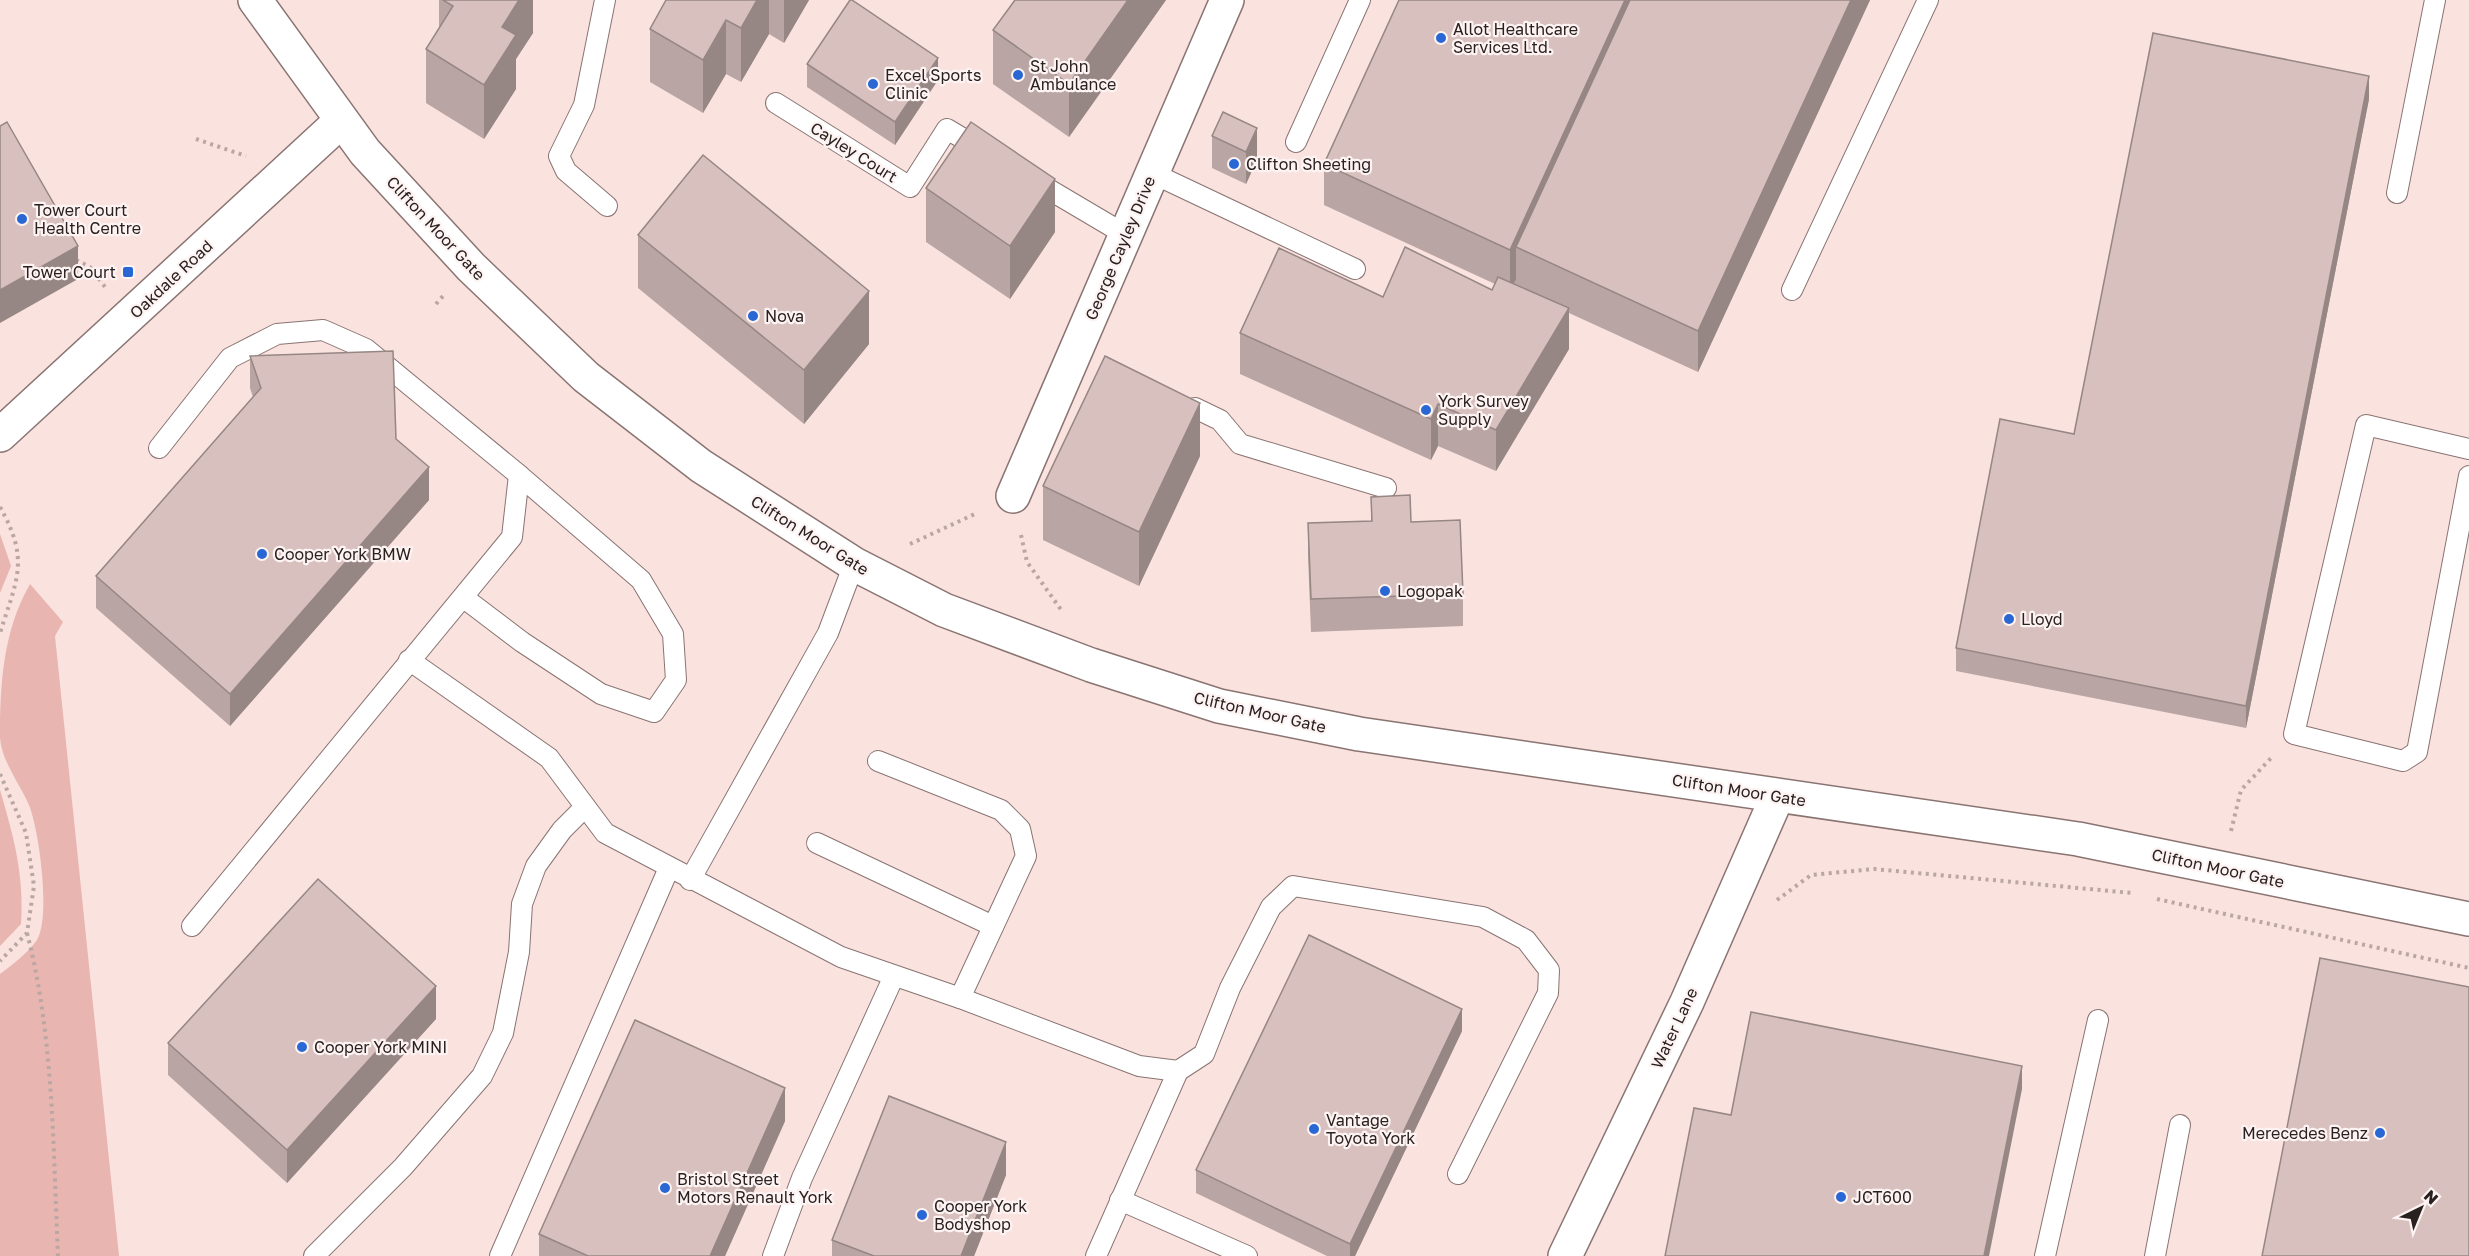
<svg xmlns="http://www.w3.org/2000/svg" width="2469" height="1256" font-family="'Golos Text',sans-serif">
	<rect width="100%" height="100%" fill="#fae2df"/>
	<!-- green -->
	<g fill="#e9b5b0">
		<path d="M 0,534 L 11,566 L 0,593 Z"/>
		<path d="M 30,584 L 63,622 L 55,636 L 119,1256 L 0,1256 L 0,974 C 12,965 28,953 37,940 C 51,916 39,830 29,805 C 20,784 2,762 0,738 C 0,684 3,631 30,584 Z"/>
		<path d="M 0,790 C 14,838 24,874 21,924 L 0,946 Z"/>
	</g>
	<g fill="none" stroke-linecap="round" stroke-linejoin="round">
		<defs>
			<g id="service">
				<path d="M 605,0 L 584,105 L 559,156 L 566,171 L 607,206"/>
				<path d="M 776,103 L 910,187 L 947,129 L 984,151"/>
				<path d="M 1296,142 L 1360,0"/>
				<path d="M 1152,173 L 1355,269"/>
				<path d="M 1033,180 L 1126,235"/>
				<path d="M 2397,193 L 2435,0"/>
				<path d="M 1792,290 L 1928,0"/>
				<path d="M 1195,408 L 1220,420 L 1240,444 L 1386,488"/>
				<path d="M 159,448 L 230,358 L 277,334 L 323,330 L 366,349 L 519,475"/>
				<path d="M 2469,449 L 2366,425 L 2294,734 L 2403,761 L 2417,752 L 2469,476"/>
				<path d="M 409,660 L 549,758 L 605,833 L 841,957 L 960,998 L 1139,1066 L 1178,1071 L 1204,1054 L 1230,988 L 1271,907 L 1293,886 L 1483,917 L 1526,940 L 1549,970 L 1548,993 L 1458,1174"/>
				<path d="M 878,761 L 1001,810 L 1020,829 L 1026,856 L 960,998"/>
				<path d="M 817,843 L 993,926"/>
				<path d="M 690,880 L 828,633 L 854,564"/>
				<path d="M 192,926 L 512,537 L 519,475 L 641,580 L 673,634 L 676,680 L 654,712 L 601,694 L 522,642 L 464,598"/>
				<path d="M 1120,1200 L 1247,1256"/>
				<path d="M 314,1256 L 403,1167 L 482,1076 L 503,1033 L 519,952 L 522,904 L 536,866 L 562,830 L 585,807"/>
				<path d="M 500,1256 L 669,868"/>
				<path d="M 773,1256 L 802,1178 L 894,976"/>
				<path d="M 1096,1256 L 1178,1071"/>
				<path d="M 2045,1256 L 2098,1020"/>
				<path d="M 2155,1256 L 2180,1125"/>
			</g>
			<g id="minor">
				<path d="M 0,435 L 341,121"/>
				<path d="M 1013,496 L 1227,0"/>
			</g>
			<g id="tertiary">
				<path d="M 255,0 L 365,152 L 471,267 L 586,377 L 701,466 L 854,564 L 944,610 L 1091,665 L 1219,706 L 1359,734 L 2078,839 L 2469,919"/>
				<path d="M 1565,1256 L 1687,1002 L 1777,797"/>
			</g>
		</defs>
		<!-- service casing -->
		<use href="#service" stroke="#897472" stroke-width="22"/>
		<!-- minor casing -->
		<use href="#minor" stroke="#897472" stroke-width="36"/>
		<!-- tertiary casing -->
		<use href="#tertiary" stroke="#897472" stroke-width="36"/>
		<!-- path -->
		<g stroke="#baa7a4" stroke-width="4" stroke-dasharray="3 4.5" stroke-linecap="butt">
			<path d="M 196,139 L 246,156"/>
			<path d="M 76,260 L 90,267 L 105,287"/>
			<path d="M 436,304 L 443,296"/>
			<path d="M 0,507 C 30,560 17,579 0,633"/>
			<path d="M 1021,535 L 1027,562 L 1062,611"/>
			<path d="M 910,544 L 977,513"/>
			<path d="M 0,774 L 26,833 L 34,886 L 27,933 L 0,961"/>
			<path d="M 2231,831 L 2241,790 L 2273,756"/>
			<path d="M 2157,899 L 2469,968"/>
			<path d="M 1777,900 L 1811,875 L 1874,869 L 2132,893"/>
			<path d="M 27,933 C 54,1037 53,1149 58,1256"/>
		</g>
		<!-- service -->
		<use href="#service" stroke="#fff" stroke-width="20"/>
		<!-- minor -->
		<use href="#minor" stroke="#fff" stroke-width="33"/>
		<!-- tertiary -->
		<use href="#tertiary" stroke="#fff" stroke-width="33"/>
	</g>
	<!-- wall -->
	<g fill="#b9a5a3">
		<path d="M 439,0 L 533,0 L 533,33 L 516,59 L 516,89 L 484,139 L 426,103 L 426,49 L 439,28 Z"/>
		<path d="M 666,0 L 809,0 L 784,43 L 769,34 L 741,82 L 726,74 L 703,113 L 650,82 L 650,29 Z"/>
		<path d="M 1015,0 L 1166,0 L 1069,137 L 993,84 L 993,30 Z"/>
		<path d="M 1399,0 L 1870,0 L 1698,372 L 1569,313 L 1569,349 L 1496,471 L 1438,446 L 1431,460 L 1240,374 L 1240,333 L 1383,297 L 1492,290 L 1495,284 L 1324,205 L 1324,164 Z"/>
		<path d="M 807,64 L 938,80 L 895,145 L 807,87 Z"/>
		<path d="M 2369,99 L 2246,728 L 1956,671 L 1956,648 L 2074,434 Z"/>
		<path d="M 1223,112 L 1257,160 L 1246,184 L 1212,168 L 1212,136 Z"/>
		<path d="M 926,188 L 1055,232 L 1010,299 L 926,242 Z"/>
		<path d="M 638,235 L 869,344 L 804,424 L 638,288 Z"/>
		<path d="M 250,356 L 429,500 L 230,726 L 96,608 L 96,576 L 253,397 L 250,388 Z"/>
		<path d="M 1200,456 L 1139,586 L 1043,540 L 1043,486 Z"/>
		<path d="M 1371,497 L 1411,522 L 1463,594 L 1463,626 L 1311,632 L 1308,556 L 1308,523 L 1371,521 Z"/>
		<path d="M 436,1019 L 287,1183 L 168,1075 L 168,1043 Z"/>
		<path d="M 1462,1031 L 1355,1256 L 1327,1256 L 1196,1193 L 1196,1170 Z"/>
		<path d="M 785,1121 L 725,1256 L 539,1256 L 539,1234 Z"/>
		<path d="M 1006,1175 L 974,1256 L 832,1256 L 832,1240 Z"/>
	</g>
	<!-- shaded-wall -->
	<g fill="#968684">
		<path d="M 514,0 L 533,0 L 533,33 L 516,59 L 516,89 L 484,139 L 484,85 L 502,27 Z"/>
		<path d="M 757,0 L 769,0 L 769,34 L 741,82 L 741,28 Z"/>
		<path d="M 784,0 L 809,0 L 784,43 Z"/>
		<path d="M 1128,0 L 1166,0 L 1069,137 L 1069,84 Z"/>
		<path d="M 1625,0 L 1644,0 L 1516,247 L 1516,279 L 1510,291 L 1510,250 Z"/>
		<path d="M 1851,0 L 1870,0 L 1698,372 L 1698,331 Z"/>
		<path d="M 726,20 L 726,74 L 703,113 L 703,60 Z"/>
		<path d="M 938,58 L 938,80 L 895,145 L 895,122 Z"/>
		<path d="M 2369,76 L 2369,99 L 2246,728 L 2246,706 Z"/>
		<path d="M 1257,128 L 1257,160 L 1246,184 L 1246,152 Z"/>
		<path d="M 1055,179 L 1055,232 L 1010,299 L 1010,246 Z"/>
		<path d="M 78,246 L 78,279 L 0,323 L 0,290 Z"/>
		<path d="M 869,291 L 869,344 L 804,424 L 804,370 Z"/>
		<path d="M 1569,308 L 1569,349 L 1496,471 L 1496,430 Z"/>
		<path d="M 1200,403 L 1200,456 L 1139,586 L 1139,532 Z"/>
		<path d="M 1438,404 L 1438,446 L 1431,460 L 1431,419 Z"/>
		<path d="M 429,467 L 429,500 L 230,726 L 230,694 Z"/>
		<path d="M 436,986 L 436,1019 L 287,1183 L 287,1150 Z"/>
		<path d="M 1462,1009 L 1462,1031 L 1355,1256 L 1350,1256 L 1350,1244 Z"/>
		<path d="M 2022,1066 L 2022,1089 L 1989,1256 L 1984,1256 Z"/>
		<path d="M 785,1088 L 785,1121 L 725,1256 L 710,1256 Z"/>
		<path d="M 1006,1142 L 1006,1175 L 974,1256 L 961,1256 Z"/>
	</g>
	<!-- building -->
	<g fill="#d7c0bd" stroke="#968684" stroke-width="1.5">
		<path d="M 443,0 L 519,0 L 502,27 L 516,35 L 484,85 L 426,49 L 453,6 Z"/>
		<path d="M 666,0 L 757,0 L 741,28 L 726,20 L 703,60 L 650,29 Z"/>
		<path d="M 850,0 L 852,0 L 938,58 L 895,122 L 807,64 Z"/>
		<path d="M 1015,0 L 1128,0 L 1069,84 L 993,30 Z"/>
		<path d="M 1399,0 L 1625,0 L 1510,250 L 1324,164 Z"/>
		<path d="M 1630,0 L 1851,0 L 1698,331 L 1516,247 Z"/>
		<path d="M 2153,33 L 2369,76 L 2246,706 L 1956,648 L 2000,419 L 2074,434 Z"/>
		<path d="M 1223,112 L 1257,128 L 1246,152 L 1212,136 Z"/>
		<path d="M 7,122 L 78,246 L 0,290 L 0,126 Z"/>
		<path d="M 971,122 L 1055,179 L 1010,246 L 926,188 Z"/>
		<path d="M 703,155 L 869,291 L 804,370 L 638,235 Z"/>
		<path d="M 1405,247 L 1492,290 L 1498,277 L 1569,308 L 1496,430 L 1438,404 L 1431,419 L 1240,333 L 1279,248 L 1383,297 Z"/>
		<path d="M 393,351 L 396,439 L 429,467 L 230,694 L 96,576 L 261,388 L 250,356 Z"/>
		<path d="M 1105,356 L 1200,403 L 1139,532 L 1043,486 Z"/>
		<path d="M 1410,495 L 1411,522 L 1460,520 L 1463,594 L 1311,599 L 1308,523 L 1372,521 L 1371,497 Z"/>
		<path d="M 318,879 L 436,986 L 287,1150 L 168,1043 Z"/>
		<path d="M 1309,935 L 1462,1009 L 1350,1244 L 1196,1170 Z"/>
		<path d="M 2320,958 L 2469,987 L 2469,1256 L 2262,1256 Z"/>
		<path d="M 1751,1012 L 2022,1066 L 1984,1256 L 1665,1256 L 1694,1108 L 1731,1115 Z"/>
		<path d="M 635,1020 L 785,1088 L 710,1256 L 588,1256 L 539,1234 Z"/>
		<path d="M 889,1096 L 1006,1142 L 961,1256 L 874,1256 L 832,1240 Z"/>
	</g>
	<!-- markers -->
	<g fill="#2867d4" stroke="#fdf3f2" stroke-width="2">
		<circle cx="1441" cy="38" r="6"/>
		<circle cx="1018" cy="75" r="6"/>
		<circle cx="873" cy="84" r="6"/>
		<circle cx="1234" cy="164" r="6"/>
		<circle cx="22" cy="219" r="6"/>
		<rect x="122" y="266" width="12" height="12" rx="3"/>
		<circle cx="753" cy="316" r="6"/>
		<circle cx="1426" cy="410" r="6"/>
		<circle cx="262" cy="554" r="6"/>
		<circle cx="1385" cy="591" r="6"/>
		<circle cx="2009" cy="619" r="6"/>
		<circle cx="302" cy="1047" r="6"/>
		<circle cx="1314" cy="1129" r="6"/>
		<circle cx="2380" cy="1133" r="6"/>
		<circle cx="665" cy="1188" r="6"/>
		<circle cx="1841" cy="1197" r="6"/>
		<circle cx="922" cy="1215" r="6"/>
	</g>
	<g text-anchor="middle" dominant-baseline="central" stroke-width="4.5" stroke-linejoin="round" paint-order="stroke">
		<!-- poi labels -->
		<g font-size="16" fill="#292120" stroke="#fdf3f2" text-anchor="start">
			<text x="1453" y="29">Allot Healthcare<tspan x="1453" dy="18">Services Ltd.</tspan></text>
			<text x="1030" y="66">St John<tspan x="1030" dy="18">Ambulance</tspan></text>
			<text x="885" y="75">Excel Sports<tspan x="885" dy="18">Clinic</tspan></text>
			<text x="1246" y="164">Clifton Sheeting</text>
			<text x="34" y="210">Tower Court<tspan x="34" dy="18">Health Centre</tspan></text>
			<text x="116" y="272" text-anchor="end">Tower Court</text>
			<text x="765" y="316">Nova</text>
			<text x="1438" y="401">York Survey<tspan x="1438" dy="18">Supply</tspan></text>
			<text x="274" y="554">Cooper York BMW</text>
			<text x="1397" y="591">Logopak</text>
			<text x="2021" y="619">Lloyd</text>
			<text x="314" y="1047">Cooper York MINI</text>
			<text x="1326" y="1120">Vantage<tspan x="1326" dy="18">Toyota York</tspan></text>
			<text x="2368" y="1133" text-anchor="end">Merecedes Benz</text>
			<text x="677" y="1179">Bristol Street<tspan x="677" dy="18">Motors Renault York</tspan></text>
			<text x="1853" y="1197">JCT600</text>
			<text x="934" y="1206">Cooper York<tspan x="934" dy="18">Bodyshop</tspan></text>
		</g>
		<!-- street labels -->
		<g font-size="16" fill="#292120" stroke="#fdf3f2">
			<text transform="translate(854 152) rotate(32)">Cayley Court</text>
			<text transform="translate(436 228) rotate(47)">Clifton Moor Gate</text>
			<text transform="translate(1120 248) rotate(-67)">George Cayley Drive</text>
			<text transform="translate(171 279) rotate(-43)">Oakdale Road</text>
			<text transform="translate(810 535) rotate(32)">Clifton Moor Gate</text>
			<text transform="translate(1260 712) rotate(13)">Clifton Moor Gate</text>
			<text transform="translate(1739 790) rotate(9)">Clifton Moor Gate</text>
			<text transform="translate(2218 868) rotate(12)">Clifton Moor Gate</text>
			<text transform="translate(1674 1028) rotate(-65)">Water Lane</text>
		</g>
	</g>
	<!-- north arrow -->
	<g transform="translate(2421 1208) rotate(43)" stroke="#fdf3f2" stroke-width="4.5" paint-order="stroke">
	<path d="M0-4.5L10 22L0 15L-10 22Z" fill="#292120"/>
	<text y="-9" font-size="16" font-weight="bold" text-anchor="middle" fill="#292120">N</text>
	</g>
</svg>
